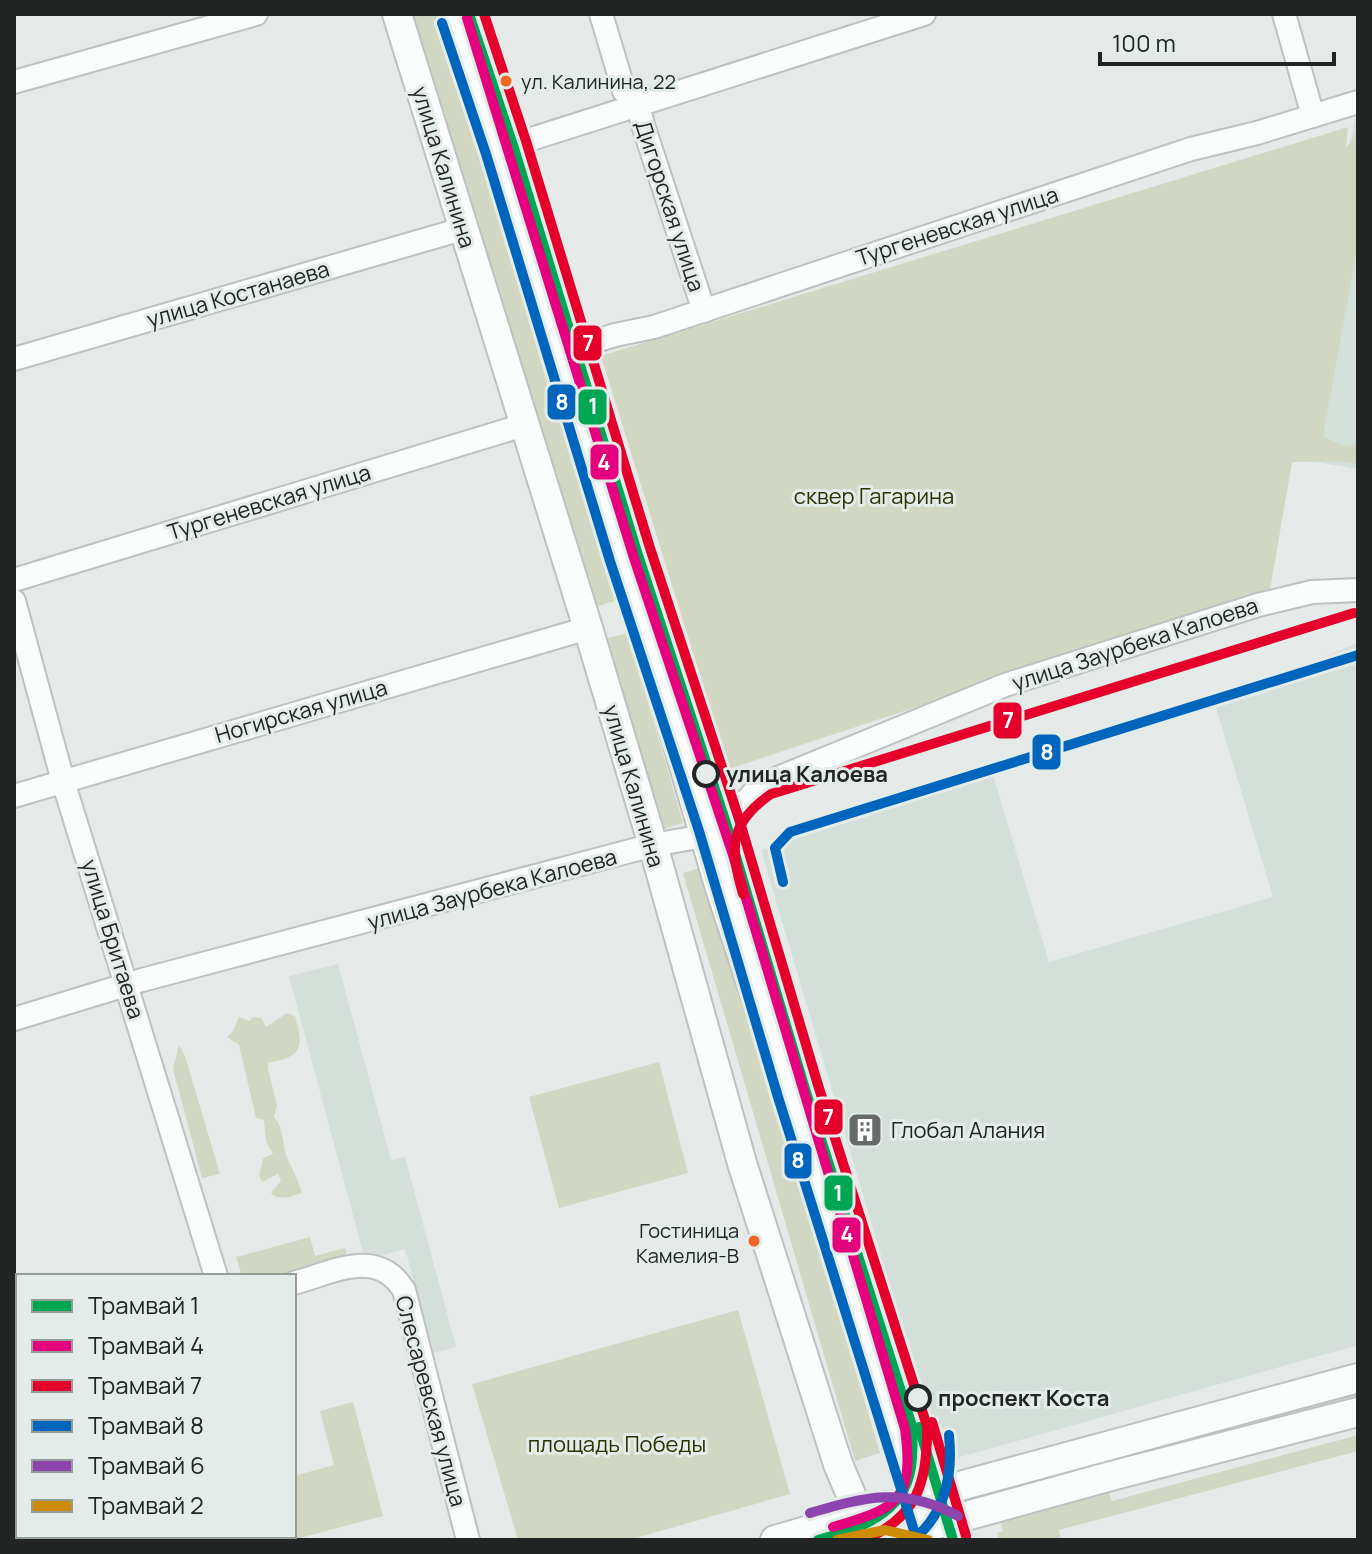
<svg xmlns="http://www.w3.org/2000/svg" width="1372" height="1554" font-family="Manrope,sans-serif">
	<rect width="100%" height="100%" fill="#e5eae8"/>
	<!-- built -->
	<g fill="#d4dfda">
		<path d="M 1358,116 L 1358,469 L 1296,459 L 1355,117 Z"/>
		<path d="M 1358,643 L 1358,1345 L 942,1462 L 761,850 L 993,775 L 1049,962 L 1273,897 L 1214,701 Z"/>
		<path d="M 338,964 L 391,1160 L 405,1157 L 456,1347 L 434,1353 L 405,1249 L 365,1260 L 289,976 Z"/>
	</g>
	<!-- green -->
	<g fill="#d2d7c4">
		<path d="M 410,14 L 442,14 L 619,600 L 595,607 Z"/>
		<path d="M 1348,127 L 1346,148 L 1358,130 L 1358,254 L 1356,254 L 1323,436 L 1343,446 L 1358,444 L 1358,464 L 1337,461 L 1292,462 L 1270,590 L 729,769 L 601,356 Z"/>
		<path d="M 628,633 L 683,823 L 660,830 L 604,639 Z"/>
		<path d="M 707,866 L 880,1453 L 855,1461 L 683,873 Z"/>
		<path d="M 287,1013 L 295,1016 C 304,1047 303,1057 268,1063 L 268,1069 L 277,1105 L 274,1117 C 286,1131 281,1147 289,1162 C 294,1172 299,1182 302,1193 C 292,1196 279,1202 271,1193 L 281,1181 L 278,1174 L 262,1182 L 259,1176 L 263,1158 L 273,1154 L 266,1141 L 264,1120 L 256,1118 L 239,1045 L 227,1037 L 233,1031 L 239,1017 L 249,1021 L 253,1017 L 261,1018 L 266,1027 Z"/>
		<path d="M 179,1045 L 185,1056 L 220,1174 L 202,1178 L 173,1069 Z"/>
		<path d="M 659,1062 L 688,1173 L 559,1208 L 529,1097 Z"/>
		<path d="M 310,1237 L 315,1256 L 345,1248 L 349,1265 L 294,1276 L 242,1276 L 236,1257 Z"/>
		<path d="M 738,1310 L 790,1494 L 629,1540 L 518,1540 L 472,1384 Z"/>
		<path d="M 1358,1392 L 1358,1402 L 983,1498 L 982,1490 Z"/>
		<path d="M 353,1402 L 383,1516 L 292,1540 L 40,1540 L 55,1536 L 294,1536 L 294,1476 L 334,1465 L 320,1411 Z"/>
		<path d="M 1358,1435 L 1358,1451 L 1059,1530 L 1061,1540 L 999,1540 L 997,1533 L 1003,1531 L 1000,1518 L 1108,1491 L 1112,1501 Z"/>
	</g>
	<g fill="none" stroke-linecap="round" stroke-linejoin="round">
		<defs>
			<g id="minor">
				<path d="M 601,14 L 624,91 L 638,104 L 643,125 L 704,311"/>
				<path d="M 1284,14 L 1313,116"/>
				<path d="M 14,82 L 256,14"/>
				<path d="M 500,149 L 924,14"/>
				<path d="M 557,353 L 615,335 L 654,327 L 1191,149 L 1257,133 L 1358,102"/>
				<path d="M 14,359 L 462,229"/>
				<path d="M 14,580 L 524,425"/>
				<path d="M 14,601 L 63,781 L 216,1276"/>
				<path d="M 14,796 L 588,628"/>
				<path d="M 14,1019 L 142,980 L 653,845 L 704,836 L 721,827 L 761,785 L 1005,685 L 1258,605 L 1312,592 L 1358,590"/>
				<path d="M 294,1283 C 334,1272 377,1247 404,1290 L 468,1540"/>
				<path d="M 14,1364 L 18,1362"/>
			</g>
			<g id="major">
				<path d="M 397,14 L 588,628 L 653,845 L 742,1163 L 838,1464 L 860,1516 L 878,1524 L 895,1540"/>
				<path d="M 455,14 L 500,149 L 557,353 L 639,612 L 719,885 L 921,1499 C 921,1513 919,1524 907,1533"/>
				<path d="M 901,1534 L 1111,1476 L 1358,1412"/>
				<path d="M 775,1540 L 967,1484 L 1358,1378"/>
			</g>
		</defs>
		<!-- minor casing -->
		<use href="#minor" stroke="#bdc1c0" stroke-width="26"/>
		<!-- major casing -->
		<use href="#major" stroke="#bdc1c0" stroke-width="32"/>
		<!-- minor -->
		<use href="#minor" stroke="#fbfcfc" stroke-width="22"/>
		<!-- major -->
		<use href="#major" stroke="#fbfcfc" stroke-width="28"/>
		<!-- tram -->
		<path stroke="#b9bab9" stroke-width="2" d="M 738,860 C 734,827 741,813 770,796 L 1000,726 L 1324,621 L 1358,613"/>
		<defs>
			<g id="tram-1">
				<path d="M 469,14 L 513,145 L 637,552 L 726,823 L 805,1089 L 913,1429 C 912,1442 913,1455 911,1467 C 904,1515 858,1529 818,1540"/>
				<path d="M 919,1427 L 953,1540"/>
			</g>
			<path id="tram-2" d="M 467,18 L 634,558 L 733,855 L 905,1429 C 915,1501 896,1509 833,1527"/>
			<g id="tram-3">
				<path d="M 484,14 L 526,141 L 650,548 L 739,819 L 818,1085 L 927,1426 C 928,1481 918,1517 864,1540"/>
				<path d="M 743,894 C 730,848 728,824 771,794 L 1354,613"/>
				<path d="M 932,1422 L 966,1536"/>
			</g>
			<g id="tram-4">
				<path d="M 442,23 L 486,154 L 610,561 L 699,831 L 778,1097 L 917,1540"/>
				<path d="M 783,882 L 775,848 L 790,832 L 1358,655"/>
				<path d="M 913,1540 C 946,1513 953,1475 949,1435"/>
			</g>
			<path id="tram-5" d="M 810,1513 C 865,1497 904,1486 958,1516"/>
			<path id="tram-6" d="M 837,1540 L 885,1530 L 928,1540"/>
		</defs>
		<!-- tram-1 casing -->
		<use href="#tram-1" stroke="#e3ece8" stroke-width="16"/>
		<!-- tram-2 casing -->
		<use href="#tram-2" stroke="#e3ece8" stroke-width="16"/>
		<!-- tram-3 casing -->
		<use href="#tram-3" stroke="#e3ece8" stroke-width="16"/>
		<!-- tram-4 casing -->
		<use href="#tram-4" stroke="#e3ece8" stroke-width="16"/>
		<!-- tram-5 casing -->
		<use href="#tram-5" stroke="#e3ece8" stroke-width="16"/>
		<!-- tram-6 casing -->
		<use href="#tram-6" stroke="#e3ece8" stroke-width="16"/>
		<!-- tram-1 -->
		<use href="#tram-1" stroke="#00a651" stroke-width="10"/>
		<!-- tram-2 -->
		<use href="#tram-2" stroke="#e5007d" stroke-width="10"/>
		<!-- tram-3 -->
		<use href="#tram-3" stroke="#e4002b" stroke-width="10"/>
		<!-- tram-4 -->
		<use href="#tram-4" stroke="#0065bd" stroke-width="10"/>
		<!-- tram-5 -->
		<use href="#tram-5" stroke="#8e44ad" stroke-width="10"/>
		<!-- tram-6 -->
		<use href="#tram-6" stroke="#cc8c07" stroke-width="10"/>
	</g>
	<!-- icons -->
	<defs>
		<symbol id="building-square" viewBox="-11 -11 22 22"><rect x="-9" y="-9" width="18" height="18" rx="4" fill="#666a69" stroke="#e3ece8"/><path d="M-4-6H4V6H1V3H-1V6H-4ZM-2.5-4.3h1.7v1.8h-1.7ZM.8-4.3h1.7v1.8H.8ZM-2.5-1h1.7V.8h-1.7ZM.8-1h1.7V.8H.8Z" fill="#fff"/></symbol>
	</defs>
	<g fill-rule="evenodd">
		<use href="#building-square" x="845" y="1110" width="40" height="40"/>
	</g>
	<!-- markers -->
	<g fill="#f26522" stroke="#e3ece8" stroke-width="3">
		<circle cx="506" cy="81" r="7"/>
		<circle cx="754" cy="1241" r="7"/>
	</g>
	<g fill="#e3ece8" stroke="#222524" stroke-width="4">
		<circle cx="706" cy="774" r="12"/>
		<circle cx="918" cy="1398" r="12"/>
	</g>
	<g text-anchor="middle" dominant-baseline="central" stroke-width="6" stroke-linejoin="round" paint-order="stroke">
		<!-- bus labels -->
		<g font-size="20" fill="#222524" stroke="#e3ece8" text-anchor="start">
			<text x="521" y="81">ул. Калинина, 22</text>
			<text x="739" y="1230" text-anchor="end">Гостиница<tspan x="739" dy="25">Камелия-В</tspan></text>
		</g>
		<!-- street labels -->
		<g font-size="22" fill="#222524" stroke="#e3ece8">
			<text transform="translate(444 167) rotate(73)">улица Калинина</text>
			<text transform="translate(670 206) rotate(72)">Дигорская улица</text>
			<text transform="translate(957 226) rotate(-18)">Тургеневская улица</text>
			<text transform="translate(238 294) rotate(-16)">улица Костанаева</text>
			<text transform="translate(269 502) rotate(-17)">Тургеневская улица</text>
			<text transform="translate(1135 644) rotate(-18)">улица Заурбека Калоева</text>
			<text transform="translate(301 711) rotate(-16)">Ногирская улица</text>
			<text transform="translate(634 786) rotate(74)">улица Калинина</text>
			<text transform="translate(492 889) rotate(-15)">улица Заурбека Калоева</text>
			<text transform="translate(113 939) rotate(73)">улица Бритаева</text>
			<text transform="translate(431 1401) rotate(75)">Слесаревская улица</text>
		</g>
		<!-- park labels -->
		<g font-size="22" fill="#2e3100" stroke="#e3ece8">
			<text x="874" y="496">сквер Гагарина</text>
			<text x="617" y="1444">площадь Победы</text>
		</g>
		<!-- stop labels -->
		<g font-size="22" font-weight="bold" fill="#222524" stroke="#e3ece8" text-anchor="start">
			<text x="726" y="774">улица Калоева</text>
			<text x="938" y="1398">проспект Коста</text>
		</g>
		<!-- poi labels -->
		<g font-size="22" fill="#222524" stroke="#e3ece8" text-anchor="start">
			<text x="891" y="1130">Глобал Алания</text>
		</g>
	</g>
	<g stroke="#e3ece8" stroke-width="3">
		<rect x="572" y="324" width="31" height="38" rx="8" fill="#e4002b"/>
		<rect x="546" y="383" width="31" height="38" rx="8" fill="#0065bd"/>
		<rect x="577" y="388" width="31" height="38" rx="8" fill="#00a651"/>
		<rect x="589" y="443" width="31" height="38" rx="8" fill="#e5007d"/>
		<rect x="992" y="701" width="31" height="39" rx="8" fill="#e4002b"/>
		<rect x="1031" y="733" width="31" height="38" rx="8" fill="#0065bd"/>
		<rect x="813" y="1098" width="31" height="38" rx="8" fill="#e4002b"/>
		<rect x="783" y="1142" width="30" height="38" rx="8" fill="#0065bd"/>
		<rect x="823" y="1174" width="31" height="38" rx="8" fill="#00a651"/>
		<rect x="831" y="1216" width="31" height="38" rx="8" fill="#e5007d"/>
	</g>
	<g font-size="22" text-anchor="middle" font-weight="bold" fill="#fff">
		<text x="588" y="351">7</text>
		<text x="562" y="410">8</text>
		<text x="593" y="414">1</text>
		<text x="604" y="470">4</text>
		<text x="1008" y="728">7</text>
		<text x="1047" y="760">8</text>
		<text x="828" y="1125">7</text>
		<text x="798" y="1168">8</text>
		<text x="838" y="1201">1</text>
		<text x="847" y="1242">4</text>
	</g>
	<!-- border -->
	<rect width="1372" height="1554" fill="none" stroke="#222524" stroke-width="32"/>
	<!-- legend -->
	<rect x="16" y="1274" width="280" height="264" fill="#e3ece8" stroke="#969c9a" stroke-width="2"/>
	<rect x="32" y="1300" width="40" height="12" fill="#00a651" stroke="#969c9a" stroke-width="2"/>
	<text x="88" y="1314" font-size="24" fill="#222524">Трамвай 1</text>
	<rect x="32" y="1340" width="40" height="12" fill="#e5007d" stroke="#969c9a" stroke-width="2"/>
	<text x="88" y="1354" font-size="24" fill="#222524">Трамвай 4</text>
	<rect x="32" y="1380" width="40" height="12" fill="#e4002b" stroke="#969c9a" stroke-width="2"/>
	<text x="88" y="1394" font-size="24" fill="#222524">Трамвай 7</text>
	<rect x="32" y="1420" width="40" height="12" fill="#0065bd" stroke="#969c9a" stroke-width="2"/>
	<text x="88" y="1434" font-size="24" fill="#222524">Трамвай 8</text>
	<rect x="32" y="1460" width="40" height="12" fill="#8e44ad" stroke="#969c9a" stroke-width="2"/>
	<text x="88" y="1474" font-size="24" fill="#222524">Трамвай 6</text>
	<rect x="32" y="1500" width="40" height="12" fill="#cc8c07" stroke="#969c9a" stroke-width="2"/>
	<text x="88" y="1514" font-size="24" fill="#222524">Трамвай 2</text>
	<!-- scale -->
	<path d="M1100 52v12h234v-12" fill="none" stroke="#222524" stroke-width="4"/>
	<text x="1112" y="52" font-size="24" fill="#222524" stroke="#e3ece8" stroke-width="6" paint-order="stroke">100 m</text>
</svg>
